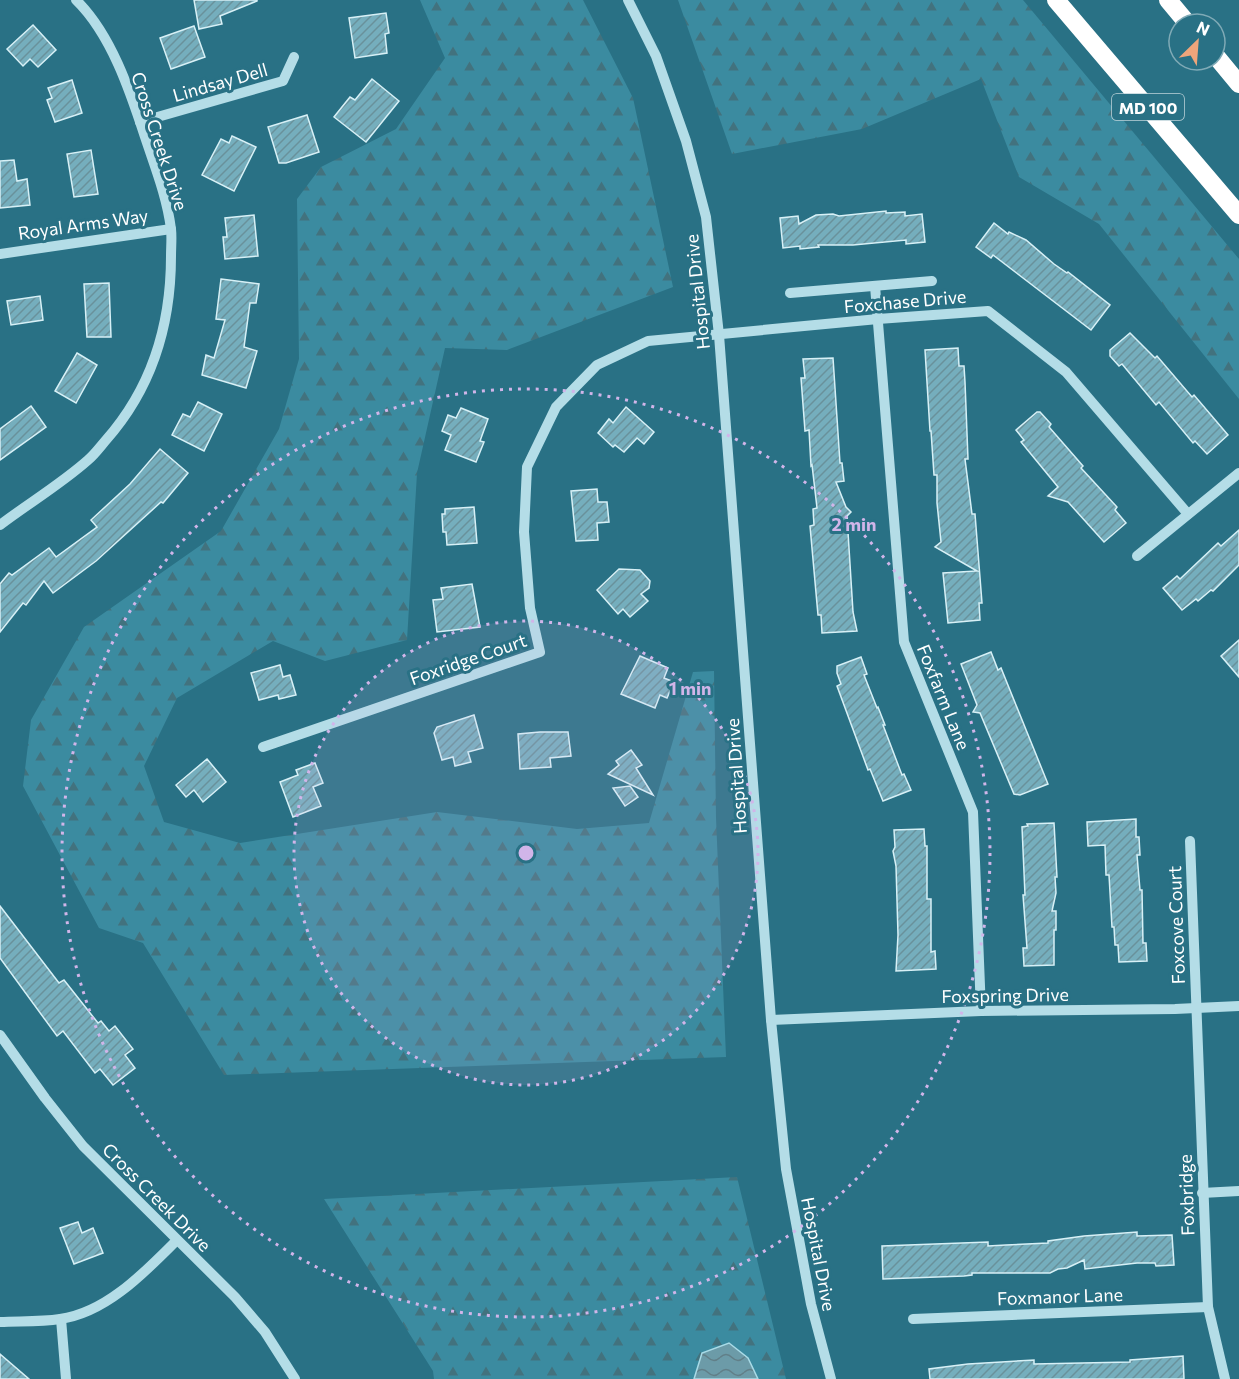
<svg xmlns="http://www.w3.org/2000/svg" width="1239" height="1379" font-family="Commissioner,sans-serif">
	<defs>
		<pattern id="forest-firs" width="22" height="20" patternUnits="userSpaceOnUse" patternTransform="scale(1.5)"><rect width="22" height="20" fill="#3b8ba0"/><path d="M5 1l3.5 6h-7zM16 11l3.5 6h-7z" fill="#42727e"/></pattern>
		<pattern id="water-waves" width="16" height="10" patternUnits="userSpaceOnUse" patternTransform="scale(1.5)"><rect width="16" height="10" fill="#6c9ba8"/><path d="M0 5q4-4 8 0t8 0" fill="none" stroke="#617f88"/></pattern>
		<pattern id="building-hatch" width="6" height="6" patternUnits="userSpaceOnUse" patternTransform="scale(1.5)"><rect width="6" height="6" fill="#75aebd"/><path d="M-1 1l2-2M0 6l6-6M5 7l2-2" fill="none" stroke="#69919b"/></pattern>
	</defs>
	<rect width="100%" height="100%" fill="#297185"/>
	<!-- forest -->
	<g fill="url(#forest-firs)">
		<path d="M 420,0 L 583,0 L 633,98 L 673,287 L 507,350 L 445,348 L 417,473 L 407,640 L 325,661 L 273,641 L 177,698 L 144,766 L 164,822 L 240,843 L 437,812 L 577,829 L 649,823 L 693,672 L 714,671 L 716,818 L 726,1057 L 224,1075 L 143,943 L 99,928 L 23,786 L 31,720 L 84,627 L 221,531 L 279,429 L 299,359 L 297,199 L 321,167 L 396,129 L 445,58 Z"/>
		<path d="M 678,0 L 1023,0 L 1239,259 L 1239,399 L 1099,224 L 1019,177 L 981,79 L 862,129 L 732,154 Z"/>
		<path d="M 737,1177 L 786,1379 L 434,1379 L 433,1371 L 324,1199 Z"/>
	</g>
	<!-- water -->
	<path fill="url(#water-waves)" stroke="#a9dbe7" stroke-width="1.5" d="M 729,1343 L 748,1358 L 758,1379 L 694,1379 L 702,1353 Z"/>
	<!-- building -->
	<g fill="url(#building-hatch)" stroke="#d7f0f6" stroke-width="1.5">
		<path d="M 194,0 L 257,0 L 257,1 L 220,16 L 222,24 L 199,29 Z"/>
		<path d="M 386,13 L 389,33 L 385,34 L 387,53 L 355,58 L 349,18 Z"/>
		<path d="M 33,25 L 56,50 L 38,67 L 30,59 L 23,66 L 7,49 Z"/>
		<path d="M 194,26 L 205,57 L 171,69 L 160,38 Z"/>
		<path d="M 372,79 L 399,101 L 366,142 L 334,117 L 350,97 L 355,100 Z"/>
		<path d="M 72,80 L 82,113 L 55,122 L 47,100 L 52,98 L 48,88 Z"/>
		<path d="M 307,115 L 319,152 L 286,163 L 279,163 L 268,127 Z"/>
		<path d="M 232,136 L 256,147 L 234,191 L 202,175 L 221,139 L 229,143 Z"/>
		<path d="M 91,150 L 98,194 L 74,197 L 67,154 Z"/>
		<path d="M 14,160 L 17,181 L 27,179 L 30,205 L 0,208 L 0,161 Z"/>
		<path d="M 886,211 L 886,213 L 905,212 L 905,216 L 922,214 L 925,242 L 906,244 L 906,240 L 853,245 L 818,245 L 819,247 L 800,249 L 800,246 L 783,248 L 780,218 L 798,216 L 799,224 L 816,215 L 833,214 L 839,216 Z"/>
		<path d="M 254,215 L 258,256 L 225,259 L 223,237 L 227,237 L 225,218 Z"/>
		<path d="M 994,223 L 1008,234 L 1009,232 L 1026,240 L 1054,264 L 1067,273 L 1068,272 L 1110,305 L 1091,330 L 993,255 L 991,258 L 976,247 Z"/>
		<path d="M 221,279 L 259,284 L 256,303 L 250,303 L 244,347 L 257,351 L 246,388 L 202,375 L 206,355 L 214,358 L 225,320 L 216,319 Z"/>
		<path d="M 109,283 L 111,337 L 87,337 L 84,284 Z"/>
		<path d="M 40,296 L 43,320 L 11,325 L 7,301 Z"/>
		<path d="M 1130,333 L 1155,358 L 1157,356 L 1192,397 L 1194,395 L 1228,435 L 1207,454 L 1195,441 L 1193,443 L 1159,402 L 1156,405 L 1122,364 L 1119,366 L 1110,356 L 1110,350 Z"/>
		<path d="M 958,348 L 959,366 L 964,366 L 965,382 L 968,459 L 965,459 L 972,514 L 975,514 L 982,603 L 979,603 L 980,620 L 948,623 L 943,573 L 977,571 L 935,547 L 941,542 L 937,503 L 937,475 L 934,475 L 931,431 L 930,431 L 925,350 Z"/>
		<path d="M 77,353 L 97,365 L 76,403 L 55,391 Z"/>
		<path d="M 833,358 L 840,463 L 842,463 L 844,481 L 836,482 L 846,507 L 851,512 L 847,516 L 853,612 L 857,631 L 822,633 L 821,615 L 818,615 L 810,526 L 814,525 L 813,509 L 817,508 L 812,465 L 811,466 L 809,430 L 805,431 L 801,378 L 805,378 L 803,359 Z"/>
		<path d="M 198,402 L 222,414 L 204,451 L 172,435 L 183,414 L 190,417 Z"/>
		<path d="M 31,406 L 46,427 L 0,460 L 0,429 Z"/>
		<path d="M 626,407 L 654,432 L 644,444 L 637,438 L 624,452 L 615,445 L 613,447 L 598,433 L 609,419 L 613,423 Z"/>
		<path d="M 461,408 L 488,419 L 480,441 L 484,442 L 476,462 L 445,450 L 451,435 L 442,431 L 448,415 L 456,418 Z"/>
		<path d="M 1037,412 L 1040,412 L 1051,424 L 1049,427 L 1083,466 L 1081,468 L 1117,507 L 1115,510 L 1126,523 L 1104,542 L 1068,502 L 1048,496 L 1058,487 L 1021,442 L 1024,440 L 1016,430 Z"/>
		<path d="M 160,449 L 188,473 L 163,503 L 161,502 L 96,561 L 53,593 L 44,581 L 26,605 L 23,603 L 0,632 L 0,584 L 9,573 L 12,575 L 49,548 L 56,557 L 97,527 L 91,520 L 130,484 Z"/>
		<path d="M 597,489 L 598,502 L 607,502 L 609,522 L 597,523 L 598,540 L 576,541 L 571,491 Z"/>
		<path d="M 474,507 L 477,543 L 447,545 L 446,532 L 443,532 L 442,514 L 445,514 L 445,509 Z"/>
		<path d="M 1239,530 L 1239,565 L 1213,591 L 1211,590 L 1198,601 L 1196,599 L 1182,610 L 1163,588 L 1177,576 L 1180,579 L 1218,543 L 1221,546 Z"/>
		<path d="M 619,569 L 640,570 L 650,581 L 649,588 L 641,594 L 648,601 L 630,617 L 623,609 L 618,614 L 597,590 Z"/>
		<path d="M 472,584 L 480,627 L 437,632 L 433,600 L 443,599 L 441,588 Z"/>
		<path d="M 1239,640 L 1239,677 L 1221,656 Z"/>
		<path d="M 991,652 L 998,670 L 1001,668 L 1048,784 L 1020,795 L 1014,794 L 980,713 L 973,712 L 977,705 L 961,664 Z"/>
		<path d="M 640,656 L 668,668 L 664,678 L 674,682 L 667,698 L 660,695 L 655,708 L 621,694 Z"/>
		<path d="M 861,657 L 867,674 L 864,675 L 877,708 L 878,707 L 885,725 L 883,725 L 902,775 L 904,774 L 911,790 L 883,801 L 870,769 L 868,770 L 837,686 L 841,684 L 837,673 L 837,666 Z"/>
		<path d="M 280,665 L 283,677 L 290,675 L 296,695 L 279,699 L 278,695 L 259,700 L 251,673 Z"/>
		<path d="M 474,715 L 483,748 L 468,752 L 471,762 L 455,766 L 453,757 L 442,760 L 434,733 L 437,727 Z"/>
		<path d="M 540,732 L 568,732 L 571,756 L 550,758 L 551,767 L 520,769 L 518,734 Z"/>
		<path d="M 631,750 L 642,765 L 636,768 L 653,795 L 608,774 L 619,765 L 616,761 Z"/>
		<path d="M 207,759 L 226,782 L 203,802 L 194,790 L 186,797 L 176,785 Z"/>
		<path d="M 315,763 L 323,783 L 313,787 L 321,806 L 293,817 L 280,782 L 298,775 L 296,770 Z"/>
		<path d="M 630,786 L 638,797 L 625,806 L 613,788 Z"/>
		<path d="M 1136,819 L 1136,837 L 1139,837 L 1140,855 L 1137,855 L 1140,890 L 1142,890 L 1143,943 L 1146,943 L 1147,961 L 1119,962 L 1118,945 L 1115,945 L 1114,927 L 1112,927 L 1109,875 L 1106,875 L 1105,845 L 1088,846 L 1087,822 Z"/>
		<path d="M 1054,823 L 1057,877 L 1055,877 L 1056,893 L 1052,911 L 1056,911 L 1056,930 L 1054,930 L 1054,965 L 1024,966 L 1023,948 L 1027,948 L 1023,895 L 1025,895 L 1022,827 L 1028,826 L 1027,824 Z"/>
		<path d="M 924,829 L 925,846 L 927,846 L 927,899 L 931,899 L 931,952 L 935,951 L 936,969 L 896,971 L 898,935 L 896,866 L 893,851 L 895,847 L 894,830 Z"/>
		<path d="M 0,906 L 59,983 L 64,980 L 98,1023 L 101,1021 L 109,1031 L 115,1026 L 133,1049 L 125,1055 L 135,1068 L 113,1085 L 100,1069 L 95,1073 L 63,1031 L 57,1036 L 0,958 Z"/>
		<path d="M 78,1222 L 82,1233 L 93,1228 L 103,1253 L 74,1264 L 60,1228 Z"/>
		<path d="M 1137,1232 L 1137,1236 L 1172,1235 L 1174,1265 L 1156,1266 L 1155,1263 L 1137,1263 L 1085,1269 L 1084,1260 L 1067,1268 L 1058,1269 L 1050,1273 L 972,1273 L 972,1275 L 964,1276 L 883,1279 L 882,1246 L 988,1242 L 988,1246 L 1006,1245 L 1048,1243 L 1048,1241 L 1084,1236 Z"/>
		<path d="M 0,1354 L 29,1379 L 0,1379 Z"/>
		<path d="M 1183,1356 L 1184,1379 L 930,1379 L 929,1369 L 968,1364 L 1034,1360 L 1034,1364 L 1130,1362 L 1130,1360 Z"/>
	</g>
	<g fill="none" stroke-linecap="round" stroke-linejoin="round">
		<!-- minor -->
		<g stroke="#b4dde7" stroke-width="10">
			<path d="M 628,0 L 656,56 L 686,141 L 706,217 L 719,335 L 771,1020 L 786,1169 L 811,1304 L 831,1379"/>
			<path d="M 140,122 L 283,81 L 294,57"/>
			<path d="M 0,254 L 171,229"/>
			<path d="M 875,286 L 904,642 L 973,812 L 981,1011"/>
			<path d="M 790,293 L 932,281"/>
			<path d="M 0,525 C 29,503 61,484 88,460 C 95,454 100,447 106,440 C 152,388 171,324 171,256 C 171,247 172,237 171,229 C 167,197 155,167 145,137 C 130,91 111,34 76,0"/>
			<path d="M 1137,556 L 1239,473"/>
			<path d="M 263,747 L 540,652 L 530,608 L 524,532 L 527,467 L 556,407 L 597,365 L 648,341 L 878,319 L 988,311 L 1066,372 L 1188,514"/>
			<path d="M 1190,841 L 1208,1307 L 1225,1379"/>
			<path d="M 771,1020 L 981,1011 L 1175,1009 L 1239,1006"/>
			<path d="M 0,1035 L 45,1098 L 83,1146 L 235,1297 L 265,1332 L 295,1379"/>
			<path d="M 1202,1193 L 1239,1191"/>
			<path d="M 61,1319 L 66,1379"/>
			<path d="M 913,1319 L 1208,1307"/>
			<path d="M 0,1322 C 20,1321 40,1322 60,1319 C 106,1313 145,1272 176,1241"/>
		</g>
		<!-- highway -->
		<g stroke="#fff" stroke-width="18">
			<path d="M 1056,0 L 1239,215"/>
			<path d="M 1168,0 L 1188,24"/>
			<path d="M 1215,55 L 1239,84"/>
		</g>
	</g>
	<!-- distance rings -->
	<circle cx="526" cy="853" r="232" fill="#d1b5e9" fill-opacity=".12"/>
	<g fill="none" stroke="#d1b5e9" stroke-width="3" stroke-dasharray="3 6">
		<circle cx="526" cy="853" r="232"/>
		<circle cx="526" cy="853" r="464"/>
	</g>
	<g text-anchor="middle" dominant-baseline="central" stroke-width="6" stroke-linejoin="round" paint-order="stroke">
		<!-- shield labels -->
		<rect fill="#297185" stroke="#bfd4da" stroke-width="1.5" x="1112" y="94" width="72" height="26" rx="4.5"/>
		<g font-size="16" font-weight="bold" fill="#fff">
			<text x="1148" y="107">MD 100</text>
		</g>
		<!-- street labels -->
		<g font-size="18" fill="#fff" stroke="#297185">
			<text transform="translate(220 82) rotate(-16)">Lindsay Dell</text>
			<text transform="translate(160 141) rotate(72)">Cross Creek Drive</text>
			<text transform="translate(83 224) rotate(-8)">Royal Arms Way</text>
			<text transform="translate(697 292) rotate(-96)">Hospital Drive</text>
			<text transform="translate(905 301) rotate(-5)">Foxchase Drive</text>
			<text transform="translate(468 659) rotate(-19)">Foxridge Court</text>
			<text transform="translate(944 697) rotate(68)">Foxfarm Lane</text>
			<text transform="translate(736 776) rotate(-94)">Hospital Drive</text>
			<text transform="translate(1176 925) rotate(-92)">Foxcove Court</text>
			<text transform="translate(1005 995) rotate(-1)">Foxspring Drive</text>
			<text transform="translate(1186 1195) rotate(-92)">Foxbridge</text>
			<text transform="translate(157 1197) rotate(45)">Cross Creek Drive</text>
			<text transform="translate(819 1254) rotate(79)">Hospital Drive</text>
			<text transform="translate(1060 1296) rotate(-2)">Foxmanor Lane</text>
		</g>
	</g>
	<circle cx="526" cy="853" r="9" fill="#d1b5e9" stroke="#297185" stroke-width="3"/>
	<g font-size="18" text-anchor="middle" font-weight="bold" fill="#d1b5e9" stroke="#297185" stroke-width="6" stroke-linejoin="round" paint-order="stroke">
		<text x="854" y="531">2 min</text>
		<text x="690" y="695">1 min</text>
	</g>
	<!-- north arrow -->
	<g transform="translate(1197 42) rotate(25)"><circle r="28" fill="#297185" stroke="#7faab6" stroke-width="1.5"/>
	<path d="M0-4.5L10 22L0 15L-10 22Z" fill="#eea57b"/>
	<text y="-9" font-size="16" font-weight="bold" text-anchor="middle" fill="#ffffff">N</text>
	</g>
</svg>
